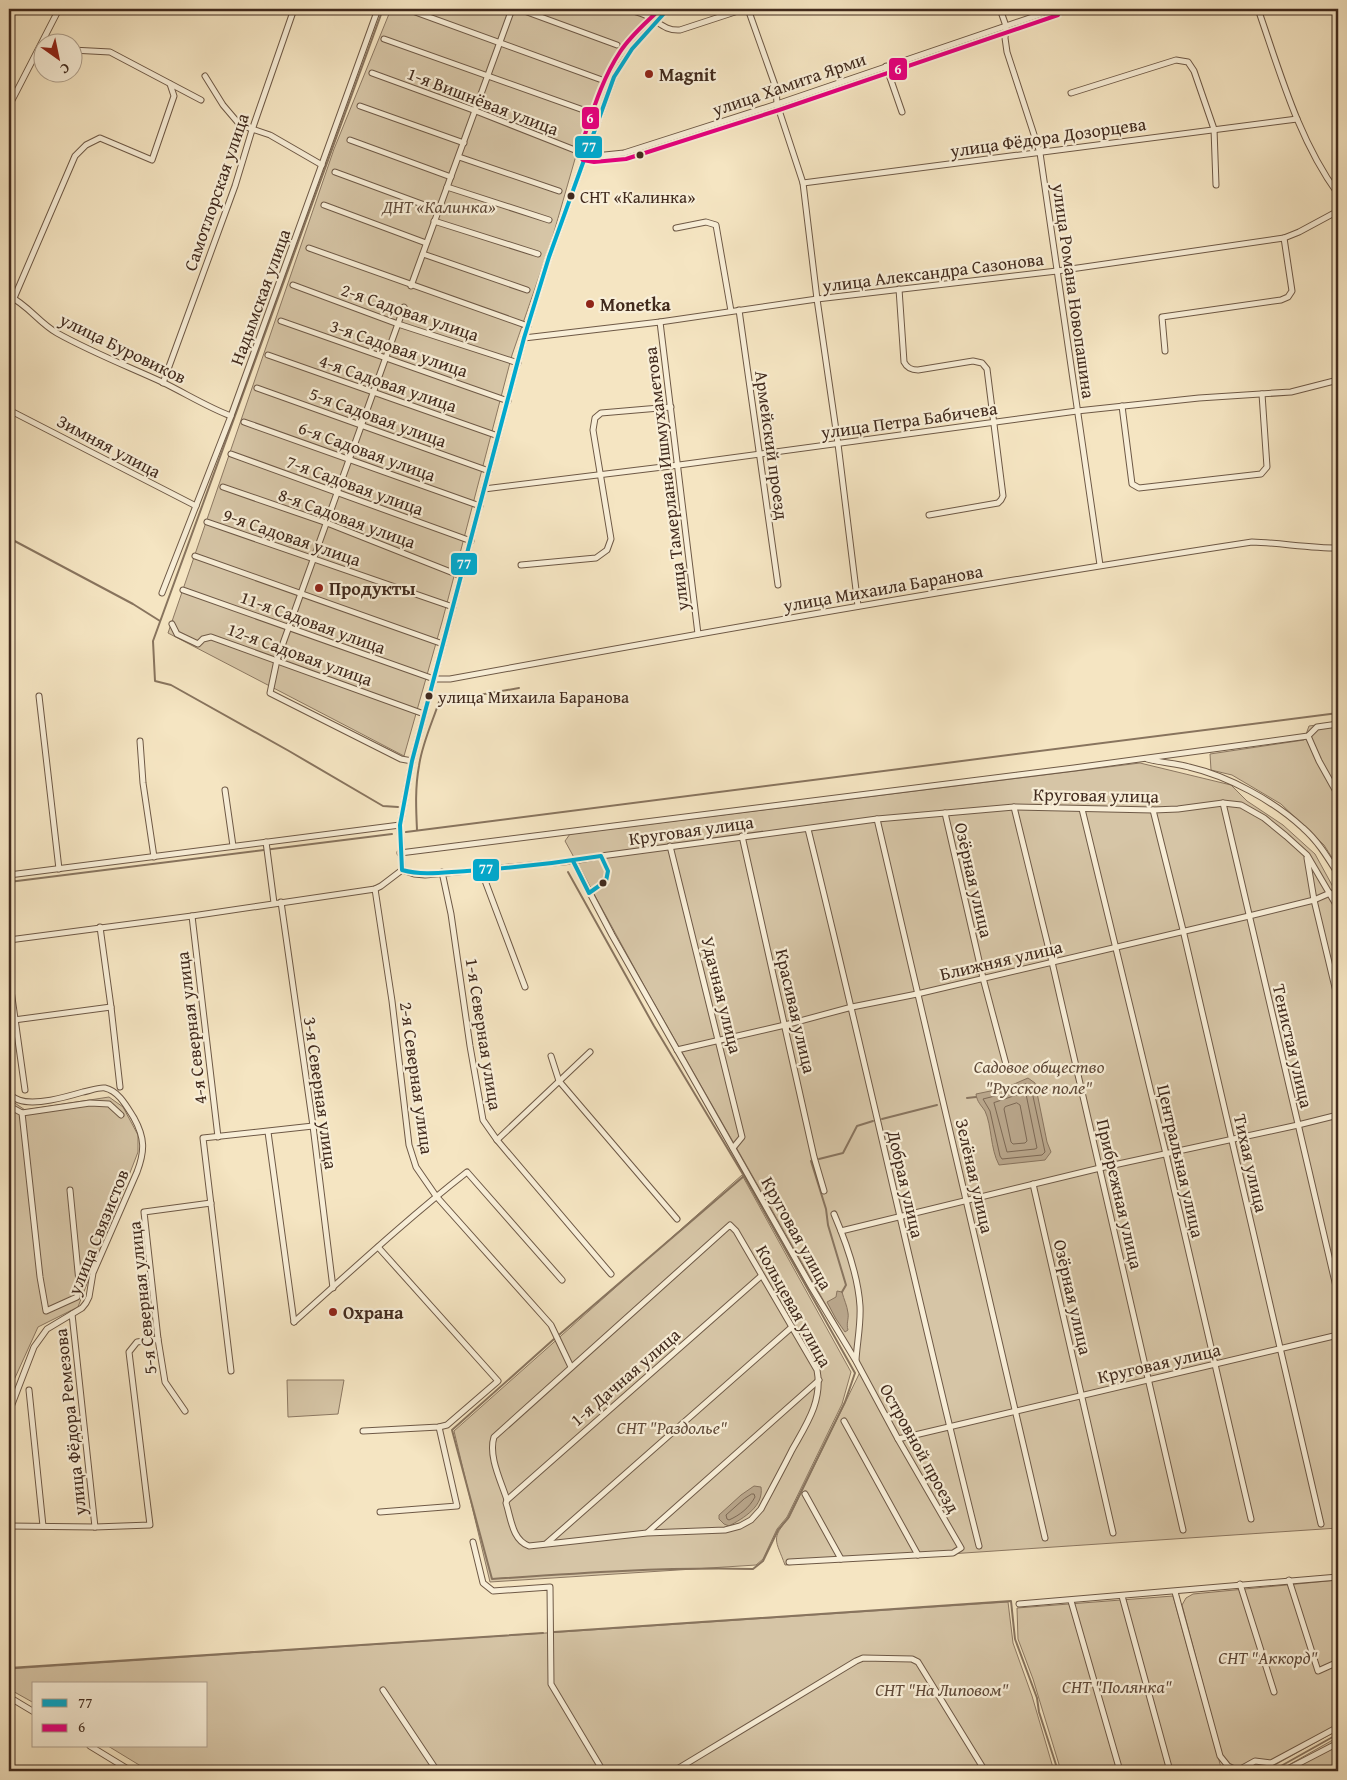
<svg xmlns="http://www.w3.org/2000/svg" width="1347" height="1780" font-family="'Gentium Book Plus',serif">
	<rect width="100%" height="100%" fill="#f5e5c2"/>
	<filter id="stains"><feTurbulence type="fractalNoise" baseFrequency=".004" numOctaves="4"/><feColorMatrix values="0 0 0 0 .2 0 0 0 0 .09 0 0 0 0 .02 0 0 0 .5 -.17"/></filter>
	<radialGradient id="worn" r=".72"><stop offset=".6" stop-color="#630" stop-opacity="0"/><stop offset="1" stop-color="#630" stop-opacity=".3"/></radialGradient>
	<!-- green -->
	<g fill="#d6c5a6" stroke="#8c7862">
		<path d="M 391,9 L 656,9 L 625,43 L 617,56 L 575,159 L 552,239 L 512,355 L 442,622 L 404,756 L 168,633 L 334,149 Z"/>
		<path d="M 1338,722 L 1338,867 L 1324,845 L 1281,804 L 1232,775 L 1211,770 L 1210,754 L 1304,740 L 1309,726 Z"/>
		<path d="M 1140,763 L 1231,785 L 1247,801 L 1283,825 L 1315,854 L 1338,896 L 1338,1528 L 785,1565 C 776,1540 770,1539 789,1518 L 862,1368 L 646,989 L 565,841 L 570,834 Z"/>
		<path d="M 109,1097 L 123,1107 L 138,1135 L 138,1152 L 78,1307 L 38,1327 L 9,1391 L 9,1099 L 25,1110 Z"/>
		<path d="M 742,1175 L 851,1372 L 842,1404 L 787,1517 L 777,1529 L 763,1559 L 756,1565 L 490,1582 L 454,1431 Z"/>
		<path d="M 287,1380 L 344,1380 L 338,1414 L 288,1417 Z"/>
		<path d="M 1338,1580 L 1338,1730 L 1264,1771 L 1226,1771 L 1182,1605 L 1186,1598 L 1193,1594 Z"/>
		<path d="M 1173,1596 L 1222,1771 L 1061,1771 L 1033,1679 L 1018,1639 L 1017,1608 Z"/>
		<path d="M 1008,1602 L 1013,1643 L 1032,1696 L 1054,1771 L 149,1771 L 108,1746 L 206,1746 L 206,1684 L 34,1684 L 34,1703 L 9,1689 L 9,1669 Z"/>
		<path d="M 1338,1737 L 1338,1771 L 1278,1771 Z"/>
	</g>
	<!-- water -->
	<g fill="#b8a58a" stroke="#88745e">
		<path d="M 1028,1078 L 1035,1083 L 1047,1142 L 1051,1152 L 1045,1160 L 999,1165 C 990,1148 992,1126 985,1111 C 981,1105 977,1102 976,1094 L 1005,1088 Z"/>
		<path d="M 837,1291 L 842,1292 C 844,1300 847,1305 848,1313 C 849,1319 846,1323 848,1330 L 845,1332 L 836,1319 L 827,1302 L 836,1297 Z"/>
		<path d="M 754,1486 L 761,1487 C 764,1506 744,1518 729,1526 L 724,1524 L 719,1519 L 719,1515 L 741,1495 Z"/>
	</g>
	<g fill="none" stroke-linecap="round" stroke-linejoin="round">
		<!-- shore -->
		<g stroke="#7c6854" stroke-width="1">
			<path d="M 1026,1084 L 1031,1087 L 1045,1152 L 1042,1155 L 1002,1159 L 1000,1156 L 990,1111 L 983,1099 L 1007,1093 Z"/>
			<path d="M 1023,1093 L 1026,1094 L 1037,1148 L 1035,1149 L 1007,1152 L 994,1103 Z"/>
			<path d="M 1017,1103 L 1020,1105 L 1027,1141 L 1025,1143 L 1013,1144 L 1011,1142 L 1004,1109 L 1005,1107 Z"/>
			<path d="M 752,1494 L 754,1494 L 755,1497 C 749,1508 740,1515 729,1520 L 727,1519 L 726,1515 L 744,1499 Z"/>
		</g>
		<!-- stream -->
		<g stroke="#88745e" stroke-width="2">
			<path d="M 383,9 L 153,641 L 155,681 L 171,685 L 289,751 L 383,806 L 398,807"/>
			<path d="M 9,538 L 133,604 L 160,621"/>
			<path d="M 417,830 C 416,809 415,787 419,766 C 422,744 432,723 439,702 L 519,688"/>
			<path d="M 406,832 L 1338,713"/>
			<path d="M 9,882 L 392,834"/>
			<path d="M 967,1098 L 976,1097"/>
			<path d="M 882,1119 L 937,1105"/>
			<path d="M 819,1159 L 843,1153 L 857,1126 L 873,1121"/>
			<path d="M 811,1161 L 826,1209 L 828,1225 L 846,1285 L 842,1292"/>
			<path d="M 560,1334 L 744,1176"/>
			<path d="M 554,1339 L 452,1430 L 492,1579 C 579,1573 666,1567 753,1569 L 763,1561 L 778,1530 L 788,1518 L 845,1402 L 855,1373 L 744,1176 L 654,1026 L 568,872"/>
			<path d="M 554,1632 L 1011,1601 L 1015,1639 L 1037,1698 L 1039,1712 L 1058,1771"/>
			<path d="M 9,1668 L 543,1633"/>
			<path d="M 1272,1771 L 1338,1734"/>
		</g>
		<defs>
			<g id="street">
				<path d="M 407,9 L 602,80"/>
				<path d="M 519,9 L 617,45"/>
				<path d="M 627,9 C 633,11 641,13 647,16 C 659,22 665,31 680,30 L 744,9"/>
				<path d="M 748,9 L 776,88 L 777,104 L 803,183 L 817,299 L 838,444 L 858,606"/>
				<path d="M 1000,9 L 1006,26 L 1005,38 L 1007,52 L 1040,153 L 1100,565"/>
				<path d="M 1258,9 C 1280,72 1298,139 1338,194"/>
				<path d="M 384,39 L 589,112"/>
				<path d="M 72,50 L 110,52 L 201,100"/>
				<path d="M 886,66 L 902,112"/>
				<path d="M 372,73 L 476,111 L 585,154 L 595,156 L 624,153 L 777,104 L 1056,9"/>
				<path d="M 205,76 L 223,105 L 240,125 L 270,135 L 322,165"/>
				<path d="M 1071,93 L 1176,60 L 1188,62 L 1194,71 L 1214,129 L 1216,185"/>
				<path d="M 9,106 L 59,9"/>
				<path d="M 360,106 L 464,143"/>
				<path d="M 350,140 L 451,177"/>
				<path d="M 459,157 L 559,191"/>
				<path d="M 335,172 L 438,210"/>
				<path d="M 803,183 L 1297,119"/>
				<path d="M 447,187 L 549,220"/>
				<path d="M 324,205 L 426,243"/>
				<path d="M 434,221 L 538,254"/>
				<path d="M 676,228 L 706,222 L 716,225 L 731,311"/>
				<path d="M 309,248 L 528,326"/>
				<path d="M 423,254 L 527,290"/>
				<path d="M 293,285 L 398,324 L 518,363"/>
				<path d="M 411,286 L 512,9"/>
				<path d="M 899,289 L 904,362 C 907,368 911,370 918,370 L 973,361 L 982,363 L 987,369 L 1003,496 L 1001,500 L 998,503 L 929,515"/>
				<path d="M 9,296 C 28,305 39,323 57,333 C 91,352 127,366 162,382 C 185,393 207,407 231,416"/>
				<path d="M 14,298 L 75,156 L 86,145 L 100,138 L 152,160 L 174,96 L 170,84"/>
				<path d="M 404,307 L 277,660 L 270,693 L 401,759 L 412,761"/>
				<path d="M 739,310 L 778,585"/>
				<path d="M 281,321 L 508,401"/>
				<path d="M 660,322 L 698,634"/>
				<path d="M 524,338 L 660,322 L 817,299 L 1057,271 L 1284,238 L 1299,232 L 1338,211"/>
				<path d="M 1165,351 L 1162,317 L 1281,300 L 1288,297 L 1292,291 L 1284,238"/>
				<path d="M 268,355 L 498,436"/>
				<path d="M 163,383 L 235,186 L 252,130 L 294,9"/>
				<path d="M 257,388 L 489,471"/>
				<path d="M 1122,406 L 1132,484 L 1139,488 L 1261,474 L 1267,467 L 1262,394"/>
				<path d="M 9,410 L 196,506"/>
				<path d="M 244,422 L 480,506"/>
				<path d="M 231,454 L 471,541"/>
				<path d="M 223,487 L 327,523 L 461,576"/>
				<path d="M 484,489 L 679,465 L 1077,411 L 1199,398 L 1291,392 L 1338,380"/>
				<path d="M 207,522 L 453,607"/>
				<path d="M 195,556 L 443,644"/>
				<path d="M 521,565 L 596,558 L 607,550 L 611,539 L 593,430 L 595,418 L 601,413 L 671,407"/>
				<path d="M 183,590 L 434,679 L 450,679 C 717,630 984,583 1252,542 C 1281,543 1309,548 1338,548"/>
				<path d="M 162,593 L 231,416 L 378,9"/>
				<path d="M 172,624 L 177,634 L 198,644 L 203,639 L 211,637 L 424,714"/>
				<path d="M 39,696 L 59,869"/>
				<path d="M 1308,736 L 1319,761 L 1338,795"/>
				<path d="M 140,741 L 143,783 L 154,857"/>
				<path d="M 1147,759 C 1161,763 1175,763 1189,767 C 1228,776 1274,801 1303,828 C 1318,841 1328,858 1338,874"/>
				<path d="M 225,790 L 233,846"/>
				<path d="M 1223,803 L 1338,1295"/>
				<path d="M 1014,807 L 1052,962 L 1183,1530"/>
				<path d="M 1082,809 L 1166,1154 L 1251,1519"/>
				<path d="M 1153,810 L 1183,930 L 1321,1524"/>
				<path d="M 945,813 L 983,978 L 1007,1068"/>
				<path d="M 877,819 L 1045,1538"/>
				<path d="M 808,829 C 867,1067 919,1307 979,1546"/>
				<path d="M 742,836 L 814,1157 L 824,1191"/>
				<path d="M 266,842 L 274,903"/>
				<path d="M 670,846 L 742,1137 L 733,1148"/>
				<path d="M 400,853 L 1074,768 L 1308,736 L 1317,727 L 1338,724"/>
				<path d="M 1307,858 L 1314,900 L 1338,1000"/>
				<path d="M 573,861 L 612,935 L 812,1288 L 856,1361 L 898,1439 L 961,1548 L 953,1553 L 789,1562"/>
				<path d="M 402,870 L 414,874 L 425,875 L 573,861 L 601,856 L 877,819 L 1014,807 L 1153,810 L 1178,809 L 1223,803 L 1241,805 L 1264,818 L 1286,836 L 1307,855 L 1338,908"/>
				<path d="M 402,870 L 400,825 L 412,761 L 524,338 L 549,257 L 614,77 C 630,48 645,33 668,9"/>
				<path d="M 481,870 L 525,987"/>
				<path d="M 442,872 L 451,914 L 470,1046 L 483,1120 L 497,1140 L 611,1274"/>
				<path d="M 9,875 L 400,825"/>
				<path d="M 375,889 L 392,1001 L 409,1145 L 416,1167 L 436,1196 L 551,1325 L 571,1367"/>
				<path d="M 281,902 L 313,1126 L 333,1288"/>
				<path d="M 192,916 L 218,1137"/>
				<path d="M 100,927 L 111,1007 L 120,1087"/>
				<path d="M 9,940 L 192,916 L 375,889 L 381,886 L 402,870"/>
				<path d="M 9,976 L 25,1090"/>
				<path d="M 14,1020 L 111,1007"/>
				<path d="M 677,1050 L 785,1025 L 852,1007 L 917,994 L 1249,916 L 1314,900 L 1330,893"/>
				<path d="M 551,1056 L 559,1081 L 677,1219"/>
				<path d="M 9,1094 C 12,1096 15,1099 19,1100 C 35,1106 66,1097 83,1092 C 89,1091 99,1087 105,1088 C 119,1091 127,1107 134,1118 C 145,1138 145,1151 137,1172 L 93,1273 L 89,1297 L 86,1303 L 82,1308 L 47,1329 L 34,1347 L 9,1412"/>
				<path d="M 9,1106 L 22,1113 L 40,1277 L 46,1311 L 77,1297 L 79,1282 L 70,1190"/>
				<path d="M 22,1113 L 90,1103 L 109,1104 L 121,1115"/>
				<path d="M 268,1132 L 294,1322"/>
				<path d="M 497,1140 L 590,1052"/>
				<path d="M 1033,1184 L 1113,1533"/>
				<path d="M 834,1214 C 846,1242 858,1275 860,1306 C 861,1324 857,1343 856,1360"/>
				<path d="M 730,1225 L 736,1231 L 817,1370 C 823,1401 806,1425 792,1450 C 782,1470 771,1490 761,1509 L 751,1520 L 740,1526 L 725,1530 L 647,1533 L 529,1546 C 512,1540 511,1518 506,1503 L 507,1500 C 501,1481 488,1456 494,1437 Z"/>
				<path d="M 841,1231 L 1100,1168 L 1298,1125 L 1338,1115"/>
				<path d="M 72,1314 L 95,1527"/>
				<path d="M 294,1322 C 351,1271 407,1219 467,1172 L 562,1280"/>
				<path d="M 9,1338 L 11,1365"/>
				<path d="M 231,1371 L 203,1138 L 313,1126"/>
				<path d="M 29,1390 L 43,1526"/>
				<path d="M 185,1411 L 165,1382 L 158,1339 L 144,1212 L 211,1203"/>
				<path d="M 844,1421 L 918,1555"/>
				<path d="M 363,1431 L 439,1427 L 447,1425 L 498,1381 L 378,1247"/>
				<path d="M 898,1439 L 1338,1335"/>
				<path d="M 805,1494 L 841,1559"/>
				<path d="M 507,1500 L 761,1276"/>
				<path d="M 380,1512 L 457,1506 L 439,1427"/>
				<path d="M 9,1526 L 95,1527 L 150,1525 L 129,1352 L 137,1342 L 158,1339"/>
				<path d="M 648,1532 L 819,1380"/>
				<path d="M 473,1542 L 483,1583 L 493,1591 L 550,1587 L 551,1684 L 603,1771"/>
				<path d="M 547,1543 L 792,1327"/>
				<path d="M 1289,1580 L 1318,1671 L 1338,1662"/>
				<path d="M 1240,1584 L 1274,1692"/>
				<path d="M 1175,1592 L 1220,1756 L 1228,1766 L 1238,1771"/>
				<path d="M 1122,1596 L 1170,1771"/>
				<path d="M 1071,1601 L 1120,1771"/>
				<path d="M 1019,1604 L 1338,1577"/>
				<path d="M 383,1690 L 437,1771"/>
				<path d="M 9,1697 L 34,1712"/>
				<path d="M 90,1746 L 131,1771"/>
				<path d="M 674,1771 L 856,1661 L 863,1658 L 912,1659 L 918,1662 L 985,1771"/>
				<path d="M 1237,1771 L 1255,1761 L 1271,1763 L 1338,1727"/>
				<path d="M 1284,1771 L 1338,1743"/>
			</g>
		</defs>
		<!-- street casing -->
		<use href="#street" stroke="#6e5946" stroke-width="7"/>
		<!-- street -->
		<use href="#street" stroke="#f8eed7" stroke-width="5"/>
		<defs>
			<path id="bus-1" d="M 573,861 L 589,893 L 606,881 L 608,871 L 601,856 C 557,863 512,868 467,871 C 445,872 424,876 402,870 L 400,825 L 412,761 L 524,338 L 549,257 L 614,77 L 632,49 L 668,9"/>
			<path id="bus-2" d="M 660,9 C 646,23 631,35 620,52 C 600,82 591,118 579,152 L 579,156 L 583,160 L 594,162 L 626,159 L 779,110 L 1058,15"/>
		</defs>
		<!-- bus-1 casing -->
		<use href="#bus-1" stroke="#f8eed7" stroke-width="8"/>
		<!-- bus-2 casing -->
		<use href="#bus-2" stroke="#f8eed7" stroke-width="8"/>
		<!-- bus-1 -->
		<use href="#bus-1" stroke="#00a9ce" stroke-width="4"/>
		<!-- bus-2 -->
		<use href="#bus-2" stroke="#e5007d" stroke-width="4"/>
	</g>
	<!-- markers -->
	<g fill="#8f2418" stroke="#f8eed7" stroke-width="2">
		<circle cx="649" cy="74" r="5"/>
		<circle cx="590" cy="304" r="5"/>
		<circle cx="319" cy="588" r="5"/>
		<circle cx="333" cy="1312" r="5"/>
	</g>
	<g fill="#412a1d" stroke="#f8eed7" stroke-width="2">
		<circle cx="640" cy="155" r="4.5"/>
		<circle cx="571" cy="196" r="4.5"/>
		<circle cx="429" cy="696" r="4.5"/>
		<circle cx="603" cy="883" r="4.5"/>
	</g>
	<g text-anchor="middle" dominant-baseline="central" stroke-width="4.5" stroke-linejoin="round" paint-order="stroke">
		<!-- bus labels -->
		<g font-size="17" fill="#412a1d" stroke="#f8eed7" text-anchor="start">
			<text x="580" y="196">СНТ «Калинка»</text>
			<text x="438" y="696">улица Михаила Баранова</text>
		</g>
		<!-- poi labels -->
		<g font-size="18" font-weight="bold" fill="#412a1d" stroke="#f8eed7" text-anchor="start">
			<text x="659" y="74">Magnit</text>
			<text x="600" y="304">Monetka</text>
			<text x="329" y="588">Продукты</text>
			<text x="343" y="1312">Охрана</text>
		</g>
		<!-- street labels -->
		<g font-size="18" fill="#412a1d" stroke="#f8eed7">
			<text transform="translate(789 84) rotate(-19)">улица Хамита Ярми</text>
			<text transform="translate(483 101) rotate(21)">1-я Вишнёвая улица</text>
			<text transform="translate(1048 137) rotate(-8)">улица Фёдора Дозорцева</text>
			<text transform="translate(216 192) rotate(-71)">Самотлорская улица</text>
			<text transform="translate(933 272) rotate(-7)">улица Александра Сазонова</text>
			<text transform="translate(1074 291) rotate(82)">улица Романа Новопашина</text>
			<text transform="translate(260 297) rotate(-70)">Надымская улица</text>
			<text transform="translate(410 312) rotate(19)">2-я Садовая улица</text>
			<text transform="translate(123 348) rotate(26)">улица Буровиков</text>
			<text transform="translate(399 348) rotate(19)">3-я Садовая улица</text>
			<text transform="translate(388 383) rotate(19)">4-я Садовая улица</text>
			<text transform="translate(378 417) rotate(20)">5-я Садовая улица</text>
			<text transform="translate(909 420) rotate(-8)">улица Петра Бабичева</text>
			<text transform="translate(772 445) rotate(82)">Армейский проезд</text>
			<text transform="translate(109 446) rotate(28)">Зимняя улица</text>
			<text transform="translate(367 451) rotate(20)">6-я Садовая улица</text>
			<text transform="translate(666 479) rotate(-97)">улица Тамерлана Ишмухаметова</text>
			<text transform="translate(355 485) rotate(20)">7-я Садовая улица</text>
			<text transform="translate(347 518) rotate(20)">8-я Садовая улица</text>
			<text transform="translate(292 537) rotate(19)">9-я Садовая улица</text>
			<text transform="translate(883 588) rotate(-10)">улица Михаила Баранова</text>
			<text transform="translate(313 622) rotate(20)">11-я Садовая улица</text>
			<text transform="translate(300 654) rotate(20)">12-я Садовая улица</text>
			<text transform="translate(1096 795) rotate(1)">Круговая улица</text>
			<text transform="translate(691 830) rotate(-8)">Круговая улица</text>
			<text transform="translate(974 880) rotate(77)">Озёрная улица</text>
			<text transform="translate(1001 960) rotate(-13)">Ближняя улица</text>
			<text transform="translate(722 995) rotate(76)">Удачная улица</text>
			<text transform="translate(796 1011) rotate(77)">Красивая улица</text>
			<text transform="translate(191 1028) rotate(-97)">4-я Северная улица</text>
			<text transform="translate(484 1034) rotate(81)">1-я Северная улица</text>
			<text transform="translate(1293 1046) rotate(77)">Тенистая улица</text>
			<text transform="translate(417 1078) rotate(82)">2-я Северная улица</text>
			<text transform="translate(321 1093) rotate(82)">3-я Северная улица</text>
			<text transform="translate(1181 1161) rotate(77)">Центральная улица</text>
			<text transform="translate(1251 1163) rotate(77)">Тихая улица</text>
			<text transform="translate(975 1176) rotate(77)">Зелёная улица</text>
			<text transform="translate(906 1184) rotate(77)">Добрая улица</text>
			<text transform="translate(1120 1194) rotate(77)">Прибрежная улица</text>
			<text transform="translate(98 1232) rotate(-68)">улица Связистов</text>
			<text transform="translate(797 1233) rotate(61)">Круговая улица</text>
			<text transform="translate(1073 1297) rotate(77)">Озёрная улица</text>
			<text transform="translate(142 1298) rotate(-96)">5-я Северная улица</text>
			<text transform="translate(794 1306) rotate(61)">Кольцевая улица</text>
			<text transform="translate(1159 1363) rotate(-13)">Круговая улица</text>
			<text transform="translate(625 1377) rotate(-41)">1-я Дачная улица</text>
			<text transform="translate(70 1422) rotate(-96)">улица Фёдора Ремезова</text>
			<text transform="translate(920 1448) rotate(61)">Островной проезд</text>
		</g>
		<!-- park labels -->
		<g font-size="18" font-style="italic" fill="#5f4938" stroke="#f8eed7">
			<text x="439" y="206">ДНТ «Калинка»</text>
			<text x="1039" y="1066">Садовое общество<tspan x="1039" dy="21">"Русское поле"</tspan></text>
			<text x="672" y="1427">СНТ "Раздолье"</text>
			<text x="1268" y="1657">СНТ "Аккорд"</text>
			<text x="1117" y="1686">СНТ "Полянка"</text>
			<text x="942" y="1689">СНТ "На Липовом"</text>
		</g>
	</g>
	<g stroke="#f8eed7" stroke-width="2">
		<rect x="888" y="57" width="20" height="24" rx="5" fill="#e5007d"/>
		<rect x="581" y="106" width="19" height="24" rx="5" fill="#e5007d"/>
		<rect x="574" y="135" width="29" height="24" rx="5" fill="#00a9ce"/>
		<rect x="450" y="552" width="28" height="24" rx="5" fill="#00a9ce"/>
		<rect x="472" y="858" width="28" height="24" rx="5" fill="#00a9ce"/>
	</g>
	<g font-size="14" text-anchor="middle" font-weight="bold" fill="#fff">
		<text x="898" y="74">6</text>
		<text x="590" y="123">6</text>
		<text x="589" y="152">77</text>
		<text x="464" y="569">77</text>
		<text x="486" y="874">77</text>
	</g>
	<!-- margin -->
	<rect width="1347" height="1780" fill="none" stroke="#f5e5c2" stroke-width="30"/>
	<rect x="10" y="10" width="1327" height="1760" fill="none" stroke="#412a1d" stroke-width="2.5"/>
	<rect x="15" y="15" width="1317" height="1750" fill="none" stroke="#412a1d"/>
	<!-- legend -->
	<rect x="32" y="1682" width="175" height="65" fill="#f8eed7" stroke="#afa08d"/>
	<rect x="42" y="1699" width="25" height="8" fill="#00a9ce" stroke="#afa08d"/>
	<text x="78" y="1708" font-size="15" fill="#412a1d">77</text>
	<rect x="42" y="1724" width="25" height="8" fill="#e5007d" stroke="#afa08d"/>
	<text x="78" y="1732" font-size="15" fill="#412a1d">6</text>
	<!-- north arrow -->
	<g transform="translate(58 58) rotate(147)"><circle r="24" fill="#f8eed7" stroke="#afa08d"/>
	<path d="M0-4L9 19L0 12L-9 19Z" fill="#8f2418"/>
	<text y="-8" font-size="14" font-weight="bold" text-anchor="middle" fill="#412a1d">С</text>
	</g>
	<rect width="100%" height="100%" filter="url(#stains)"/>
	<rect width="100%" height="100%" fill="url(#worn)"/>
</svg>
